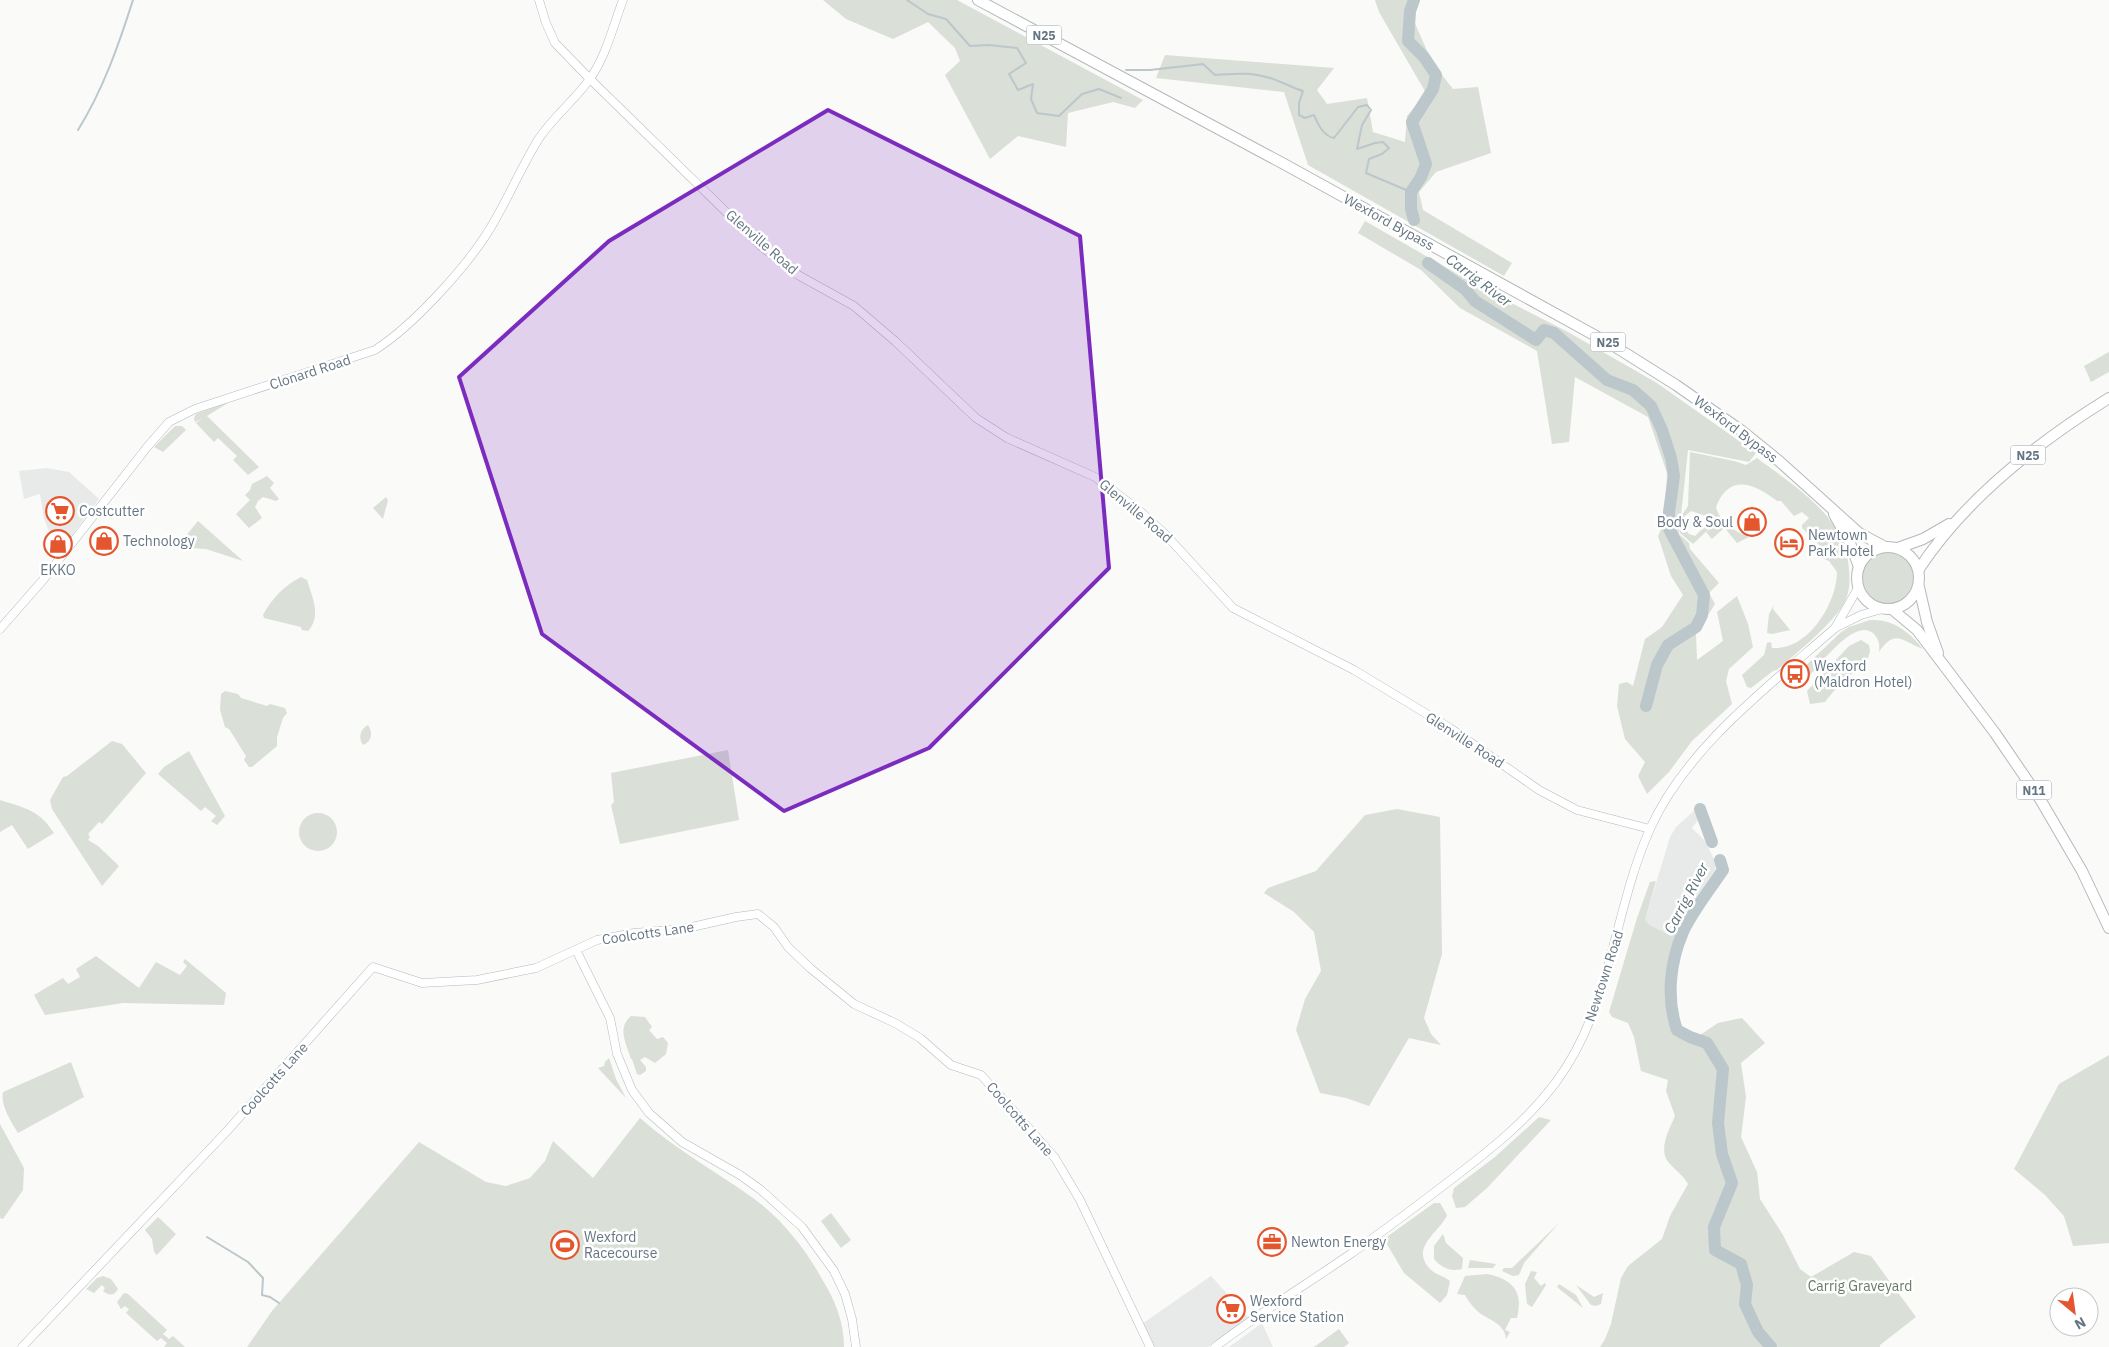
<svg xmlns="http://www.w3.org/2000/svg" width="2109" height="1347" font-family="'IBM Plex Sans',sans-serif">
	<rect width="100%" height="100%" fill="#fafaf8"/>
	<!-- built -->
	<g fill="#e8e9e9">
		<path d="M 47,468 L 69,472 L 99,499 L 58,553 L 44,519 L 40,494 L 24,499 L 19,471 Z"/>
		<path d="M 1694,811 L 1700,817 L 1692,828 L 1705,841 L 1714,859 L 1716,871 L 1715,876 L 1692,904 L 1682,923 L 1681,932 L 1671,936 L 1650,925 L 1645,920 L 1670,837 L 1676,827 Z"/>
		<path d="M 1211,1276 L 1248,1317 L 1208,1347 L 1154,1347 L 1142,1324 Z"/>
		<path d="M 1262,1323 L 1273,1347 L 1229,1347 Z"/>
	</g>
	<!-- green -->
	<g fill="#dadfd7">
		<path d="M 823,0 L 957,0 L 1143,100 L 1135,108 L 1113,102 L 1068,113 L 1066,147 L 1018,136 L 990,159 L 945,75 L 960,61 L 955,48 L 928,22 L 893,39 L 846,19 Z"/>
		<path d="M 1375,0 L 1419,0 L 1413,19 L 1432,62 L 1453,89 L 1478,87 L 1491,153 L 1436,172 L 1419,192 L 1423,210 L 1512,263 L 1504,276 L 1308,165 L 1284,92 L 1156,78 L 1165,55 L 1334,68 L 1317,90 L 1327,104 L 1367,98 L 1373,132 L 1405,142 L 1407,116 L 1426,93 L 1379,12 Z"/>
		<path d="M 1365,221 L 1480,287 L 1568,332 L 1657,383 L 1756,453 L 1749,462 L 1688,450 L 1679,534 L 1689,543 L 1690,549 L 1719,583 L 1709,593 L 1715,604 L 1696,634 L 1697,660 L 1723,641 L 1717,612 L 1737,596 L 1748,624 L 1753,647 L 1729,669 L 1726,681 L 1732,704 L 1692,741 L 1669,772 L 1647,794 L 1638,776 L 1645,762 L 1625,739 L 1617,706 L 1619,684 L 1627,682 L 1633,686 L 1645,639 L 1662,627 L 1683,595 L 1671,576 L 1658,536 L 1664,523 L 1667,473 L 1648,417 L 1575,377 L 1569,442 L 1552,444 L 1537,351 L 1460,308 L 1421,270 L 1358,233 Z"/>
		<path d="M 2109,352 L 2109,372 L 2091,382 L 2084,366 Z"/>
		<path d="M 231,401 L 207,416 L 259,467 L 248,475 L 233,460 L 237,456 L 218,438 L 214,442 L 196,423 L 201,419 L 195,422 L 194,418 L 196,414 Z"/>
		<path d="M 175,426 L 182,426 L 186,430 L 163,452 L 154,447 Z"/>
		<path d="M 1690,452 L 1734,461 L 1746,465 L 1757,458 C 1794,486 1846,516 1849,569 C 1850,578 1850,590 1846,599 C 1838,620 1795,654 1777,670 L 1773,671 L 1751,688 L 1747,687 L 1742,675 L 1764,655 L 1767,643 L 1771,642 L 1772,648 C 1808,651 1837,603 1837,572 L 1829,561 L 1822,558 L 1821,547 L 1802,528 L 1802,525 L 1809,518 L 1802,512 L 1794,516 L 1781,501 L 1777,501 C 1754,483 1729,473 1716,507 C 1720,523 1734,531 1749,537 L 1737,543 L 1718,520 L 1691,511 L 1685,516 L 1684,527 L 1689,534 L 1695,536 L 1707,524 L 1710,528 L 1693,544 L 1680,533 L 1682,515 L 1688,506 Z"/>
		<path d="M 267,476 L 274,483 L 270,488 L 279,499 L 276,501 L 263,497 L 258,501 L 255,507 L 262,518 L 249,528 L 236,514 L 250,500 L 245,495 L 250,490 L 252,484 Z"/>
		<path d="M 386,497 L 388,500 L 383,519 L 373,508 Z"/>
		<path d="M 198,521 L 243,561 L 206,549 L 179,547 L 180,543 Z"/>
		<path d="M 1719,522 L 1724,528 L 1712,539 L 1706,532 Z"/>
		<circle cx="1889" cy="579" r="27"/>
		<path d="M 301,577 L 307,580 C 312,597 322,616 308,631 L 302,630 L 301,627 L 264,618 L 263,615 C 272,598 284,586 301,577 Z"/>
		<path d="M 1774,605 L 1773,609 L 1790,630 L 1772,634 L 1767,633 L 1769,614 Z"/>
		<path d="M 1870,620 C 1894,619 1909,632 1923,649 C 1902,641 1895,628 1879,652 C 1880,645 1879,640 1874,634 C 1854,614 1813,674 1800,686 L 1793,689 L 1789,687 L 1788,684 L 1792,679 L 1840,633 L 1849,627 Z"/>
		<path d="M 1861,640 L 1869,645 L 1870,651 L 1868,658 L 1832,693 L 1825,702 L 1810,704 L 1807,691 L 1849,646 Z"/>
		<path d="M 225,691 L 238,694 L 241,698 L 267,706 L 270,704 L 285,708 L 287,713 L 283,718 L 277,737 L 277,746 L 252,767 L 249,767 L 244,760 L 246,756 L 229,729 L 225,727 L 220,710 L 221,694 Z"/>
		<path d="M 368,725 C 373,732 372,742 363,745 C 358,738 360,729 368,725 Z"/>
		<path d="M 112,741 L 122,744 L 146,773 L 102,824 L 99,822 L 88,834 L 90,837 L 88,840 L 98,846 L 119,866 L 102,886 L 52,809 L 50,800 L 63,777 L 67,776 Z"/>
		<path d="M 728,750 L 739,820 L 620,844 L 611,805 L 614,802 L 611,773 Z"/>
		<path d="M 189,751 L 225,816 L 217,825 L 211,821 L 216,816 L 205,807 L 201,811 L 158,774 L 164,767 Z"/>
		<path d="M 0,800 C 25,808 39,810 54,833 L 28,849 L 12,825 L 0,832 Z"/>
		<path d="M 1397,809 L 1440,817 L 1442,954 L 1424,1018 L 1431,1034 L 1441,1045 L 1409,1038 L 1369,1106 L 1346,1098 L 1320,1093 L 1296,1030 L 1305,999 L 1321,971 L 1314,932 L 1294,912 L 1264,893 L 1268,888 L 1316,871 L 1365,815 Z"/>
		<circle cx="318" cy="832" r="19"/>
		<path d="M 1656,881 L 1645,920 L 1650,925 L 1671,936 L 1683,931 C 1673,965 1667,995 1677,1030 L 1694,1039 L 1718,1023 L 1742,1018 L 1765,1043 L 1741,1063 L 1746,1097 L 1741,1137 L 1757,1172 L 1760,1199 L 1783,1235 L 1800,1269 L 1811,1277 L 1854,1252 L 1871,1256 L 1916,1317 L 1880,1345 L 1880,1347 L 1600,1347 L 1605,1339 L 1611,1324 L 1621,1278 L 1628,1266 L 1662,1239 L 1670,1216 L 1688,1184 C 1684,1176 1676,1171 1670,1164 C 1657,1151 1669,1130 1675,1116 L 1666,1091 L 1668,1080 L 1641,1071 L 1634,1037 L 1628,1023 L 1612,1017 L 1609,1012 L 1637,918 L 1650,882 Z"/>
		<path d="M 96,956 L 139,988 L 156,962 L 180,975 L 187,966 L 183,962 L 185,959 L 226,993 L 224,1005 L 123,1003 L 45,1015 L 34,995 L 63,978 L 68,984 L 80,977 L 76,969 Z"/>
		<path d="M 631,1016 L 645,1017 L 652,1027 L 649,1030 L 657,1039 L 663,1037 L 668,1043 L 666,1054 L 655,1063 L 645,1057 L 640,1060 L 646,1067 L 646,1071 L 640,1075 L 637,1074 L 632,1059 L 631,1059 C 626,1043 617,1028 631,1016 Z"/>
		<path d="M 2109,1055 L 2109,1243 L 2073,1246 L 2064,1216 L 2045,1195 L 2014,1169 L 2059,1084 Z"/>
		<path d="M 609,1058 L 616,1079 L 626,1098 L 598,1068 L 604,1066 L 605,1062 Z"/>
		<path d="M 71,1062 L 84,1097 L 18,1133 C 11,1122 0,1104 3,1092 Z"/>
		<path d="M 1539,1117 L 1551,1120 L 1487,1188 L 1465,1207 L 1456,1208 L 1452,1196 L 1454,1188 L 1495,1157 Z"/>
		<path d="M 640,1118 C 675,1149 715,1171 753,1198 C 781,1218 805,1248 822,1279 C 835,1300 844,1322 844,1347 L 247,1347 L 272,1311 L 419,1142 L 486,1182 L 506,1186 L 530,1178 L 545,1161 L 553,1141 L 593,1178 Z"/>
		<path d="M 0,1124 L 24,1168 L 23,1190 L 3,1219 L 0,1218 Z"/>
		<path d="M 1434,1203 L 1440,1203 L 1447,1215 C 1441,1231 1409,1247 1430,1269 C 1436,1275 1444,1276 1450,1281 L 1447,1295 L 1440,1303 L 1404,1273 L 1384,1239 Z"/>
		<path d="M 831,1213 L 851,1240 L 841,1248 L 821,1221 Z"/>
		<path d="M 158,1217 L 176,1234 L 157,1255 L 154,1252 L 152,1239 L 145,1230 Z"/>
		<path d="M 1559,1223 L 1524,1263 L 1519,1275 L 1513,1276 L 1502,1271 L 1504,1268 L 1512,1268 Z"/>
		<path d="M 1443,1234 L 1446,1243 L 1463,1258 L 1462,1269 C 1450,1272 1442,1268 1434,1259 L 1434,1246 Z"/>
		<path d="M 1470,1260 L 1496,1264 L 1493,1268 L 1468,1268 Z"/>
		<path d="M 1531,1271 L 1537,1272 L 1534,1278 L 1541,1286 L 1545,1283 L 1546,1285 L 1532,1307 L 1527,1304 L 1525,1284 Z"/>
		<path d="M 1487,1274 C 1512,1279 1524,1291 1517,1318 L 1511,1318 L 1505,1330 L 1510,1332 L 1506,1339 C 1505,1325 1492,1321 1481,1314 C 1474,1309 1469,1302 1465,1295 L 1457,1294 L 1465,1276 Z"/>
		<path d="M 103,1276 L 111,1279 L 118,1289 C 114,1296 109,1296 103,1291 L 105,1288 L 102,1285 L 94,1293 L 86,1289 L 97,1278 Z"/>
		<path d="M 1559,1284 L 1576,1295 L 1583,1308 L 1557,1287 Z"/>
		<path d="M 1576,1285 L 1594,1297 L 1603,1293 L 1601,1304 L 1596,1306 L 1591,1305 Z"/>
		<path d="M 124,1293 L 128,1294 L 167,1330 L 163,1334 L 169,1339 L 173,1336 L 185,1347 L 164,1347 L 167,1343 L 161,1338 L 157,1341 L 126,1313 L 129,1309 L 125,1306 L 121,1309 L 117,1302 Z"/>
		<path d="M 1339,1329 L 1349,1343 L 1344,1347 L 1314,1347 Z"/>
	</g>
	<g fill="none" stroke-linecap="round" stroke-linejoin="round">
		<!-- stream -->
		<g stroke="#bbc7cb" stroke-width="2">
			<path d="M 907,0 L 928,14 L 946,19 L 970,46 L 989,45 L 1017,48 L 1026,63 L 1009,74 L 1018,90 L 1033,84 L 1031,99 L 1037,113 L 1059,116 L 1082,94 L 1099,89 L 1121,98"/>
			<path d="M 1126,70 L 1150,70 L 1203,64 L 1215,75 C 1232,74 1250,72 1266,77 C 1277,79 1290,87 1303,91 L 1299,103 L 1299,115 L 1305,118 L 1314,115 C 1318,124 1323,136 1334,138 L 1358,107 L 1367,105 L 1371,110 L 1362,125 L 1357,149 L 1375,143 L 1383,142 L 1389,148 L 1382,154 L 1369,159 L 1366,173 L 1411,192"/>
			<path d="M 78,130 C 103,90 119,44 133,0"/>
			<path d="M 207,1237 L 248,1262 L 263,1278 L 262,1295 L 270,1297 L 279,1303"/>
		</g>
		<!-- river -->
		<g stroke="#bbc7cb" stroke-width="12">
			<path d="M 1414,0 L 1410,11 L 1408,41 L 1424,57 L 1436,75 L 1433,89 L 1412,122 L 1426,164 L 1421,177 L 1411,192 L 1411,209 L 1414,220"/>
			<path d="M 1428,263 L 1465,289 L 1475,301 L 1536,340 L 1544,330 L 1554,333 L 1607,380 L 1633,390 L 1651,406 L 1662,430 L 1671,458 L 1674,476 L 1669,512 L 1669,529 L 1704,595 L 1702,615 L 1696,627 L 1668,645 L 1657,665 L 1646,706"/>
			<path d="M 1700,809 L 1712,842"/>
			<path d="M 1720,860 L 1723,870 C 1711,888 1692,912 1683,932 C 1670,962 1666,998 1677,1030 L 1690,1037 L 1707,1043 L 1723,1069 L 1718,1123 L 1722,1154 L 1732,1183 L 1714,1227 L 1715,1250 L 1741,1264 L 1747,1285 L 1745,1304 L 1758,1332 L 1771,1347"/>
		</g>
		<defs>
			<g id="secondary">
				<path d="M 539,0 L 546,23 L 555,43 L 590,79 L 762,247 L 798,275 L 854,306 L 895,341 L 976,418 L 1007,438 L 1095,477 L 1140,511 L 1165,534 L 1233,608 L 1354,670 L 1450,728 L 1539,790 L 1577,810 L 1650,829"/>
				<path d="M 1835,628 L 1858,588"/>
				<path d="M 0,629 L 43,580 L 148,446 L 169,422 L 195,409 L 375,350 C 414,325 472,262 495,220 C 510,194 522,166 538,140 C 552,118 574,101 589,80 C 606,57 613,26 623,0"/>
				<path d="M 576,950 L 610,1018 L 617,1054 L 632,1090 L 649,1113 L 682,1142 L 740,1175 L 761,1190 L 802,1227 L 834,1271 L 845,1294 L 852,1319 L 856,1347"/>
				<path d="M 22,1347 L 228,1130 L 373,967 L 422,983 L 477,980 L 536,968 L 597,940 L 634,933 L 683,929 L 736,917 L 758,914 L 774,927 L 788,947 L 810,968 L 854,1004 L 895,1023 L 920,1038 L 951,1065 L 981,1075 L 1010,1107 L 1055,1158 L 1080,1200 L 1150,1347"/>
				<path d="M 1215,1347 C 1258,1314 1304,1286 1349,1255 C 1384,1231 1418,1205 1452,1179 C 1490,1150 1527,1121 1556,1082 C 1612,1007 1613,912 1650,829 C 1686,748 1769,686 1835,628 L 1861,615 L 1882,609"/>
			</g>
			<g id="highway">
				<path d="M 978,0 L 1284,164 L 1614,346 L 1676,385 L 1742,431 L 1779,461 L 1859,533 L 1885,547"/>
				<path d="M 1834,514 L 1850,543 L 1859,567"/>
				<circle cx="1888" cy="578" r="31"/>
				<path d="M 1898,548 L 1923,539 L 1949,524"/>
				<path d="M 1919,569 C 1965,499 2038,442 2109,398"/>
				<path d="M 1919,587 L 1927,622 L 1938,653"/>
				<path d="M 1893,610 L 1917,630 L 1995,733 L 2040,799 L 2082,871 L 2109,928"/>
			</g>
		</defs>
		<!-- secondary casing -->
		<use href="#secondary" stroke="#b3babf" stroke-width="9"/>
		<!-- highway casing -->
		<use href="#highway" stroke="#b4b9bd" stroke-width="12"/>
		<!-- secondary -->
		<use href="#secondary" stroke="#fff" stroke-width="8"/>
		<!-- highway -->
		<use href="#highway" stroke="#fff" stroke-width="10"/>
	</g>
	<!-- marked area -->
	<path fill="#7b2cbf" fill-opacity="0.2" stroke="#7b2cbf" stroke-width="4" stroke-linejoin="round" d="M 828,110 L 1080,236 L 1109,568 L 929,748 L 784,811 L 542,634 L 459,377 L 609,241 Z"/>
	<!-- icons -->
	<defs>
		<symbol id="supermarket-ring" viewBox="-11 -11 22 22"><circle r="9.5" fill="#fff" stroke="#e4572e" stroke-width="1.5"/><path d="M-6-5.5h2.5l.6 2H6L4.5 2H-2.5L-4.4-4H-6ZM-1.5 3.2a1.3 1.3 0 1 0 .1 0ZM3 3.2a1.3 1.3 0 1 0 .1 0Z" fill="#e4572e"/></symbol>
		<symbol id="shop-ring" viewBox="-11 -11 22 22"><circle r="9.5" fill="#fff" stroke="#e4572e" stroke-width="1.5"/><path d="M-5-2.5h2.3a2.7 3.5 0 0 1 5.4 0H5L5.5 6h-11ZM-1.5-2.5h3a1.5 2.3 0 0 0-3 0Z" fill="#e4572e"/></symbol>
		<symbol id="hotel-ring" viewBox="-11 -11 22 22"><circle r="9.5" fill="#fff" stroke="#e4572e" stroke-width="1.5"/><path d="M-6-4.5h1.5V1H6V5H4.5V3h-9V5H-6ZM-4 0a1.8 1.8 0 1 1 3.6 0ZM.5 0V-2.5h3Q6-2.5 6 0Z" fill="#e4572e"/></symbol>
		<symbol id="bus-ring" viewBox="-11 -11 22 22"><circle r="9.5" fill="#fff" stroke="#e4572e" stroke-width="1.5"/><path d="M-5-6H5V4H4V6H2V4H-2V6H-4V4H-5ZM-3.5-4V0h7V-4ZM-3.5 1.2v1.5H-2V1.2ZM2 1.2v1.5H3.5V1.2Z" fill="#e4572e"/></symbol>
		<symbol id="office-ring" viewBox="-11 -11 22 22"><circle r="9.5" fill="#fff" stroke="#e4572e" stroke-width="1.5"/><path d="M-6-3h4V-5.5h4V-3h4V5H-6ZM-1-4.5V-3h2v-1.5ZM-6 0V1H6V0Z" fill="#e4572e"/></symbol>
		<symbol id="stadium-ring" viewBox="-11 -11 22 22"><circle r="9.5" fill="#fff" stroke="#e4572e" stroke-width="1.5"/><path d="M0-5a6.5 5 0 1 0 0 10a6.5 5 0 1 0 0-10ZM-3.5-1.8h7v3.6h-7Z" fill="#e4572e"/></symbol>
	</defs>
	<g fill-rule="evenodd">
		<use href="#supermarket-ring" x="44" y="495" width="32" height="32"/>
		<use href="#shop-ring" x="1736" y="506" width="32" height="32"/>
		<use href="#shop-ring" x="88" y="525" width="32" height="32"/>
		<use href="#hotel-ring" x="1773" y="527" width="32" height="32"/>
		<use href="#shop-ring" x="42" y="528" width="32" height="32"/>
		<use href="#bus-ring" x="1779" y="658" width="32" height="32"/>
		<use href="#office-ring" x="1256" y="1226" width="32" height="32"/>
		<use href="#stadium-ring" x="549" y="1229" width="32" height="32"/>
		<use href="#supermarket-ring" x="1215" y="1293" width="32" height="32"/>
	</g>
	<g text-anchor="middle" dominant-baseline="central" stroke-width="5" stroke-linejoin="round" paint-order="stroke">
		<!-- shield labels -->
		<g fill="#fff" stroke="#939fa8" stroke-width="1">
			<rect x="1026.5" y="25.5" width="35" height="19" rx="4"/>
			<rect x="1590.5" y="332.5" width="35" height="19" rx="4"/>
			<rect x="2010.5" y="445.5" width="35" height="19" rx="4"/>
			<rect x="2016.5" y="780.5" width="35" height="19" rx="4"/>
		</g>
		<g font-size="12" font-weight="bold" fill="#657683">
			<text x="1044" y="35">N25</text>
			<text x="1608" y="342">N25</text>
			<text x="2028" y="455">N25</text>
			<text x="2034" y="790">N11</text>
		</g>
		<!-- street labels -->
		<g font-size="14" fill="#657683" stroke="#fff">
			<text transform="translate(1389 222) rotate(29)">Wexford Bypass</text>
			<text transform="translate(762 242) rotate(41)">Glenville Road</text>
			<text transform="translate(310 372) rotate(-18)">Clonard Road</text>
			<text transform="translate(1736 429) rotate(37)">Wexford Bypass</text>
			<text transform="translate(1136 511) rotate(40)">Glenville Road</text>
			<text transform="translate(1465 740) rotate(33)">Glenville Road</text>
			<text transform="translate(648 933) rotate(-8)">Coolcotts Lane</text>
			<text transform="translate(1604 976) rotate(-72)">Newtown Road</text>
			<text transform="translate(274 1079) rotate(-48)">Coolcotts Lane</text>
			<text transform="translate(1020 1119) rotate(49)">Coolcotts Lane</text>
		</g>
		<!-- poi labels -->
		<g font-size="14" fill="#657683" stroke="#fff" text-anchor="start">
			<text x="79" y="511">Costcutter</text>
			<text x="1733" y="522" text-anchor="end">Body &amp; Soul</text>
			<text x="1808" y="535">Newtown<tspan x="1808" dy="16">Park Hotel</tspan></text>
			<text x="123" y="541">Technology</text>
			<text x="58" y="570" text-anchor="middle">EKKO</text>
			<text x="1814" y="666">Wexford<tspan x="1814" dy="16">(Maldron Hotel)</tspan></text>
			<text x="584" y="1237">Wexford<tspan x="584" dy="16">Racecourse</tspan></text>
			<text x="1291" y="1242">Newton Energy</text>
			<text x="1250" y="1301">Wexford<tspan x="1250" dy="16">Service Station</tspan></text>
		</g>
		<!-- park labels -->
		<g font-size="14" fill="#687a64" stroke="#fff">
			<text x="1860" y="1286">Carrig Graveyard</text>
		</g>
		<!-- water labels -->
		<g font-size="15" font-style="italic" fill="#60757c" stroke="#fff">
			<text transform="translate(1479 280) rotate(37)">Carrig River</text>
			<text transform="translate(1686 898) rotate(-62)">Carrig River</text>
		</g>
	</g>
	<!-- north arrow -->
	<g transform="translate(2074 1312) rotate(151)"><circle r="24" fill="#ffffff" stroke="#c1c8cd"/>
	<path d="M0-4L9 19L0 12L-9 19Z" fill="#e4572e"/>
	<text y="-8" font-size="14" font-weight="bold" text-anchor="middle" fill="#657683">N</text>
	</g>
</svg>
